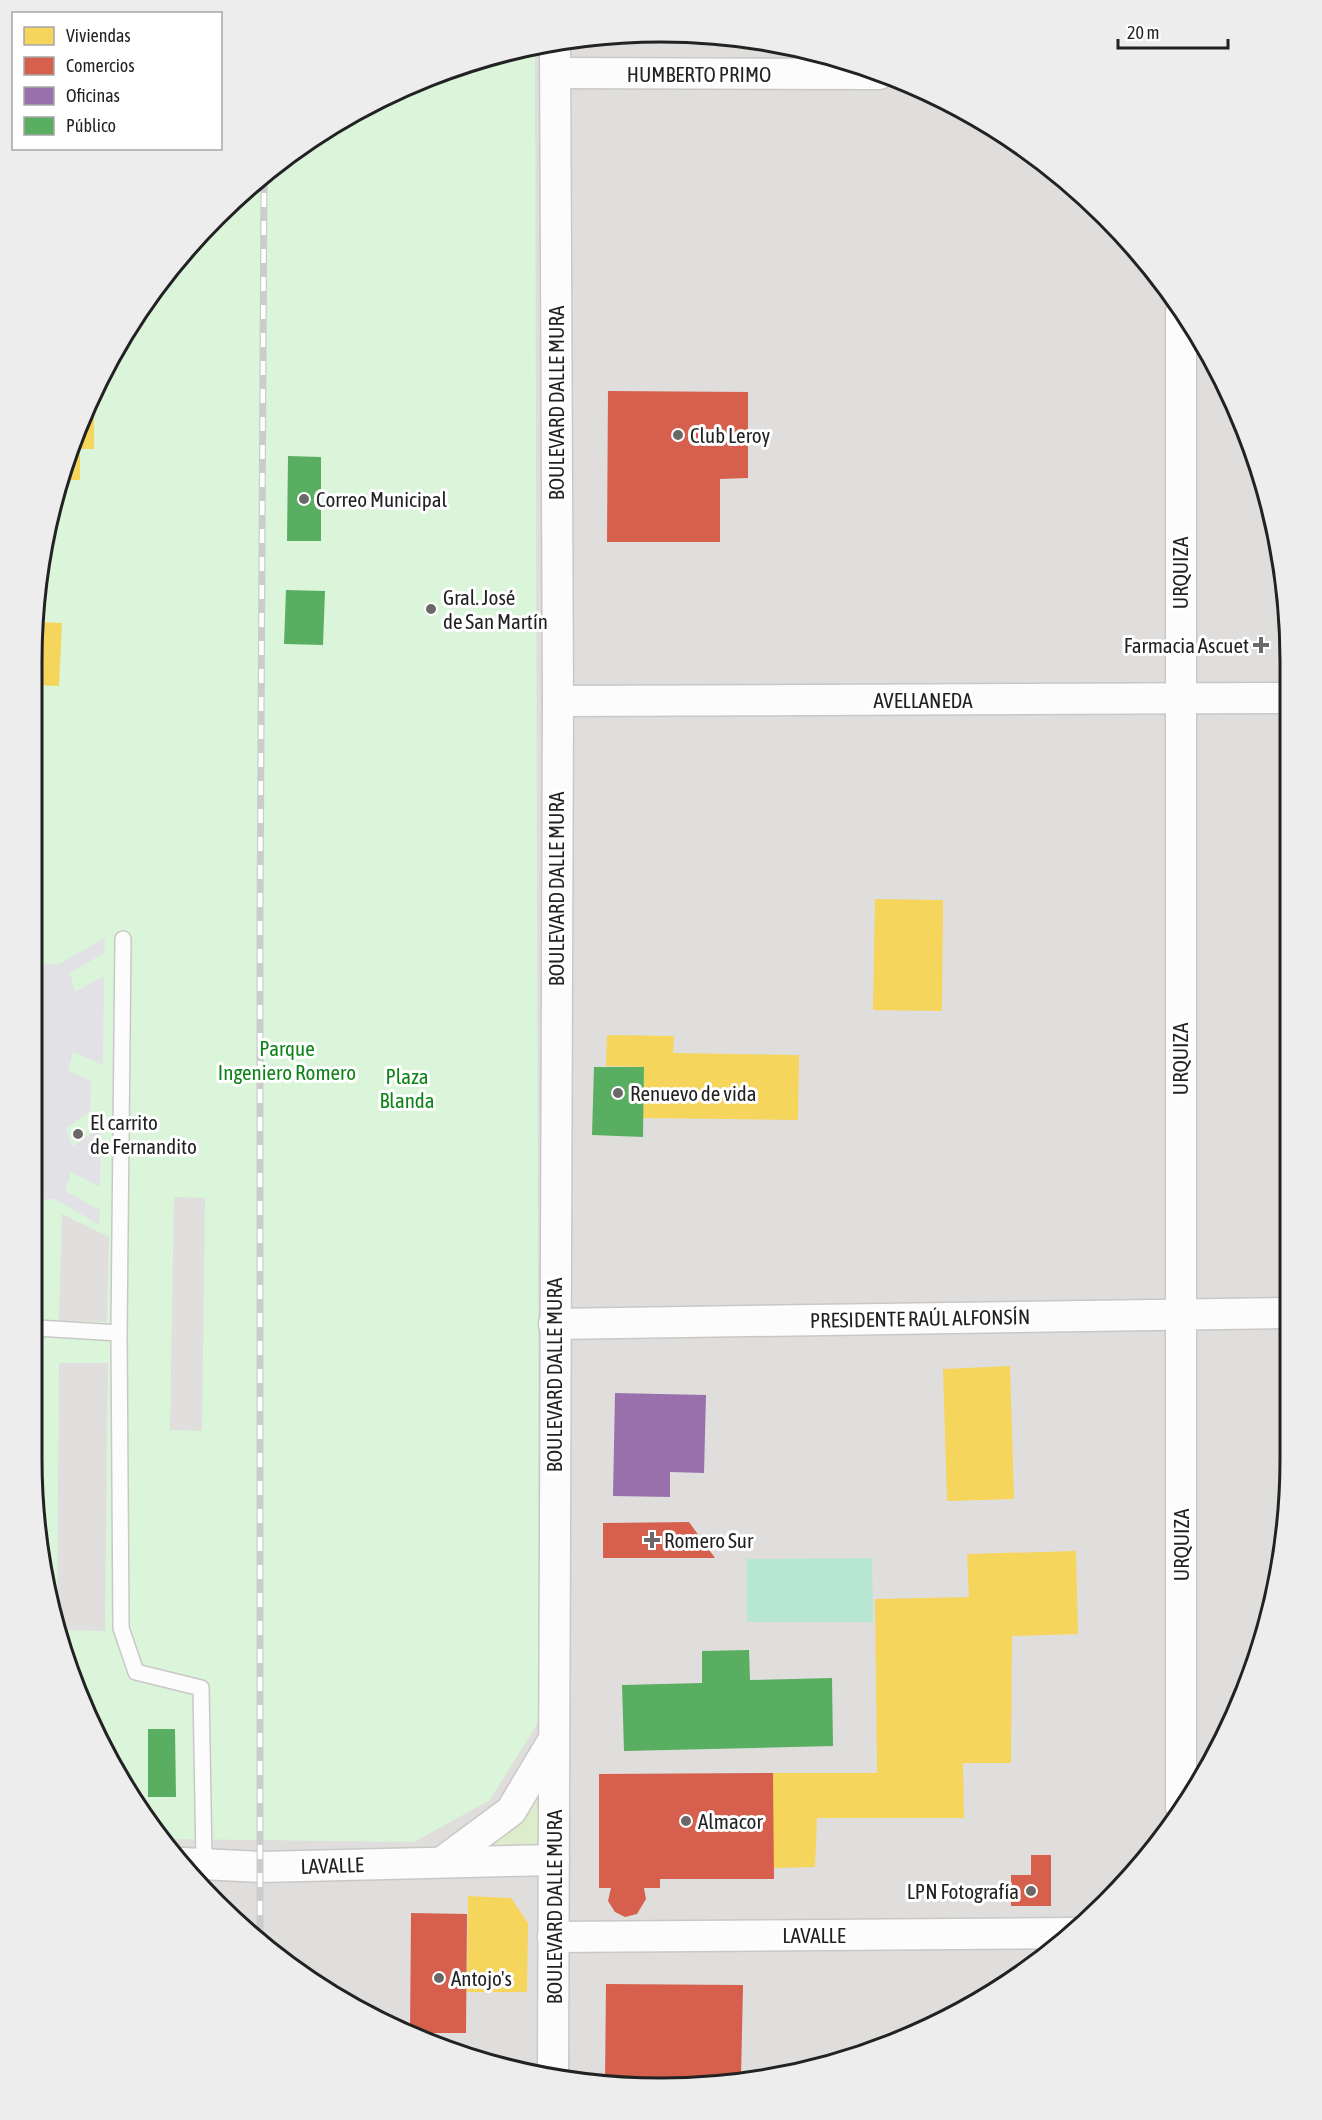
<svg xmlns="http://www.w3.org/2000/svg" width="1322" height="2120" font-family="'Asap Condensed',sans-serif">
	<rect width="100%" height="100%" fill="#f0eeeb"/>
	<!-- residential -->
	<path fill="#dfdedc" d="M 703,33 L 824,53 L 940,97 L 1044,162 L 1134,246 L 1206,347 L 1269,498 L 1289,619 L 1285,1541 L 1243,1700 L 1160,1842 L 1076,1932 L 1010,1983 L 939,2024 L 824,2067 L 661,2088 L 539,2076 L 458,2055 L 382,2023 L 278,1959 L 216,1904 L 138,1809 L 65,1661 L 37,1541 L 37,579 L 80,420 L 162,278 L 246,187 L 347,116 L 459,65 L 579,37 Z"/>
	<!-- grass -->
	<path fill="#ddeccb" d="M 549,1756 L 546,1853 L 465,1854 Z"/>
	<!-- park -->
	<path fill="#daf5da" d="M 535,47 L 539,1721 L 490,1800 L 414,1842 L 163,1839 L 138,1809 L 65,1661 L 37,1542 L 37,579 L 80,420 L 162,278 L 246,187 L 347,116 L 459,65 Z"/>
	<!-- pitch -->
	<path fill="#b7e6d2" d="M 872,1558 L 873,1622 L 747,1622 L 747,1559 Z"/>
	<!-- parking -->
	<g fill="#e0dfde">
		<path d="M 174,1197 L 205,1198 L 202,1431 L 170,1430 Z"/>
		<path d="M 62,1214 L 109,1237 L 107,1322 L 59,1321 Z"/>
		<path d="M 59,1363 L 108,1363 L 105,1631 L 58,1630 L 57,1626 Z"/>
		<path d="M 917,1877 L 908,1906 L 747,1907 L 753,1879 Z"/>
	</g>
	<!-- plaza -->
	<path fill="#e2e1e5" d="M 105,938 L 104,953 L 70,973 L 75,992 L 104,976 L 103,1065 L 73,1052 L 68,1070 L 91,1081 L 90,1111 L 66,1128 L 72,1147 L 101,1127 L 100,1187 L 71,1172 L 65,1191 L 100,1210 L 99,1225 L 55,1199 L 37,1200 L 37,964 L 59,964 Z"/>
	<!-- homes -->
	<g fill="#f6d55c">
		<path d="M 81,417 L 94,417 L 94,449 L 80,449 L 80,480 L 63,480 Z"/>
		<path d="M 37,622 L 62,623 L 59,686 L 37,685 Z"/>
		<path d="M 875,899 L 943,900 L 942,1011 L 873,1010 Z"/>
		<path d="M 607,1035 L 674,1036 L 673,1053 L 799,1055 L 798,1120 L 643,1118 L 644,1067 L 606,1066 Z"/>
		<path d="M 1010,1366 L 1014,1499 L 947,1501 L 943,1369 Z"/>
		<path d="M 1076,1551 L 1078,1634 L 1012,1636 L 1011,1763 L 963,1763 L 964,1818 L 817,1818 L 815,1867 L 773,1868 L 773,1773 L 877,1773 L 875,1599 L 969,1597 L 967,1554 Z"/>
		<path d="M 468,1896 L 511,1898 L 528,1923 L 527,1992 L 467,1992 Z"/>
	</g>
	<!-- shops -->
	<g fill="#d6604d">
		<path d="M 608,391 L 748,392 L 748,478 L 720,479 L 720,542 L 607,542 Z"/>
		<path d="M 689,1522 L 715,1558 L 603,1558 L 603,1523 Z"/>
		<path d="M 773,1773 L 774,1879 L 660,1879 L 660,1888 L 644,1888 L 646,1899 L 637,1914 L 625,1917 L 615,1912 L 608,1901 L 611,1888 L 599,1888 L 599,1774 Z"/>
		<path d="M 1031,1855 L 1051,1855 L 1051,1906 L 1011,1906 L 1011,1875 L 1031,1875 Z"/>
		<path d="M 411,1913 L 467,1914 L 466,2033 L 410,2033 Z"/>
		<path d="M 606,1984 L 743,1985 L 741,2078 L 661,2088 L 605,2083 Z"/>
	</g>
	<!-- offices -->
	<path fill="#9970ab" d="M 615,1393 L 706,1395 L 704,1473 L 670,1472 L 670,1497 L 613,1496 Z"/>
	<!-- public -->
	<g fill="#5aae61">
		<path d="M 288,456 L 321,457 L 321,541 L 287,541 Z"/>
		<path d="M 286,590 L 325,591 L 323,645 L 284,644 Z"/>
		<path d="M 594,1067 L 644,1067 L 643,1137 L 592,1135 Z"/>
		<path d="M 749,1650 L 750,1680 L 832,1678 L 833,1746 L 624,1751 L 622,1685 L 702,1683 L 702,1651 Z"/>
		<path d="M 148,1729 L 175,1729 L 176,1797 L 148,1797 Z"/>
	</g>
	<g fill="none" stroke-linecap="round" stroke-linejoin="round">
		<defs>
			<g id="service">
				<path d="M 123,939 L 119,1333 L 121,1628 L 136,1672 L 201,1688 L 204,1862"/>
				<path d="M 37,1328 L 119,1333"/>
			</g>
			<g id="minor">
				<path d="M 555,73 L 879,74"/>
				<path d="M 558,701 L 1289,698"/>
				<path d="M 554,1324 L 1286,1313"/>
				<path d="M 1181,1807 L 1181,312"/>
				<path d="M 442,1862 L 511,1811 L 554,1739"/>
				<path d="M 182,1863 L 260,1867 L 554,1860"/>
				<path d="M 553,1937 L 1075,1933"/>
				<path d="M 553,2078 L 558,701 L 555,43"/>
			</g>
		</defs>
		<!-- service casing -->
		<use href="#service" stroke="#c9c8c7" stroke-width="18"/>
		<!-- minor casing -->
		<use href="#minor" stroke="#c9c8c7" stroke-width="33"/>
		<!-- service -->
		<use href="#service" stroke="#fdfcfc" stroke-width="15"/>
		<!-- minor -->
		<use href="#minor" stroke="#fdfcfc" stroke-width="30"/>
		<defs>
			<path id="rail" d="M 260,1943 L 260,922 L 264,175"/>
		</defs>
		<!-- rail casing -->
		<use href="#rail" stroke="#ccc" stroke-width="7"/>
		<!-- rail -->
		<use href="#rail" stroke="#fff" stroke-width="4.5" stroke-dasharray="14" stroke-linecap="butt"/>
	</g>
	<!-- markers -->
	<g fill="#6a6968" stroke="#fff" stroke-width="2">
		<circle cx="678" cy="435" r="6"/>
		<circle cx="304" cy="499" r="6"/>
		<circle cx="431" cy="609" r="6"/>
		<path d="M1258 636h6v6h6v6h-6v6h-6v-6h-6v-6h6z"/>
		<circle cx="618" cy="1093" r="6"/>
		<circle cx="78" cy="1134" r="6"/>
		<path d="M649 1531h6v6h6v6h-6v6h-6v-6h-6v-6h6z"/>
		<circle cx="686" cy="1821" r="6"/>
		<circle cx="1031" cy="1891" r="6"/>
		<circle cx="439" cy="1978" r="6"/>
	</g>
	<g text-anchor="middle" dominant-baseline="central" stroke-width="6" stroke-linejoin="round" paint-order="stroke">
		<!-- street labels -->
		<g font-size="21" fill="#222" stroke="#fff">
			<text x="699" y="74">HUMBERTO PRIMO</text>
			<text transform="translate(556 403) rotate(-90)">BOULEVARD DALLE MURA</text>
			<text transform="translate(1180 573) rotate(-90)">URQUIZA</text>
			<text x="923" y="700">AVELLANEDA</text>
			<text transform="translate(556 889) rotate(-90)">BOULEVARD DALLE MURA</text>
			<text transform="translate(1180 1059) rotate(-90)">URQUIZA</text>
			<text transform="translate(920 1318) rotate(-1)">PRESIDENTE RAÚL ALFONSÍN</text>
			<text transform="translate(554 1375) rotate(-90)">BOULEVARD DALLE MURA</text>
			<text transform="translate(1181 1545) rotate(-90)">URQUIZA</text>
			<text transform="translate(332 1865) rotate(-2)">LAVALLE</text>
			<text transform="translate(554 1907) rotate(-90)">BOULEVARD DALLE MURA</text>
			<text x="814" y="1935">LAVALLE</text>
		</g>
		<!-- poi labels -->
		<g font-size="21" fill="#222" stroke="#fff" text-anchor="start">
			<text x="690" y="435">Club Leroy</text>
			<text x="316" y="499">Correo Municipal</text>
			<text x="443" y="597">Gral. José<tspan x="443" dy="24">de San Martín</tspan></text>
			<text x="1249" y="645" text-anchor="end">Farmacia Ascuet</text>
			<text x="630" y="1093">Renuevo de vida</text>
			<text x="90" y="1122">El carrito<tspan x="90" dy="24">de Fernandito</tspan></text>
			<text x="664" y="1540">Romero Sur</text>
			<text x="698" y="1821">Almacor</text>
			<text x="1019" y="1891" text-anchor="end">LPN Fotografía</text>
			<text x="451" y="1978">Antojo's</text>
		</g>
		<!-- park labels -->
		<g font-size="21" fill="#0c8416" stroke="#fff">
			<text x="287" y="1048">Parque<tspan x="287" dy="24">Ingeniero Romero</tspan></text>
			<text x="407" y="1076">Plaza<tspan x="407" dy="24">Blanda</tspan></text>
		</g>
	</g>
	<!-- crop -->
	<path d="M0 0H1322V2120H0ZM661 42H661A619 619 0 0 1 1280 661V1459A619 619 0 0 1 661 2078H661A619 619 0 0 1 42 1459V661A619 619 0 0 1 661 42Z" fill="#ededed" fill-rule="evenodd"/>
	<path fill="none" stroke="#222" stroke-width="3" d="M661 42H661A619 619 0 0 1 1280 661V1459A619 619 0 0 1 661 2078H661A619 619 0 0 1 42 1459V661A619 619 0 0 1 661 42Z"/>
	<!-- legend -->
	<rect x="12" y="12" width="210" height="138" fill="#ffffff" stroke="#a7a7a7" stroke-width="1.5"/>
	<rect x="24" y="27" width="30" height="18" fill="#f6d55c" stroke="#a7a7a7" stroke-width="1.5"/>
	<text x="66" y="42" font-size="18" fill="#222222">Viviendas</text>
	<rect x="24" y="57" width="30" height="18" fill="#d6604d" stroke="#a7a7a7" stroke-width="1.5"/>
	<text x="66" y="72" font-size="18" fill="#222222">Comercios</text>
	<rect x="24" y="87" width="30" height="18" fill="#9970ab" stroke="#a7a7a7" stroke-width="1.5"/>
	<text x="66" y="102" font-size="18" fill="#222222">Oficinas</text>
	<rect x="24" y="117" width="30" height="18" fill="#5aae61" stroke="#a7a7a7" stroke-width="1.5"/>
	<text x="66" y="132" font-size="18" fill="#222222">Público</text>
	<!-- scale -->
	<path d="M1118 39v9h110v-9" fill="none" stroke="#222222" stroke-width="3"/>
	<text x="1127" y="39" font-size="18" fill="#222222" stroke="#ffffff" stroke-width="4.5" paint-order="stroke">20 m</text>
</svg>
